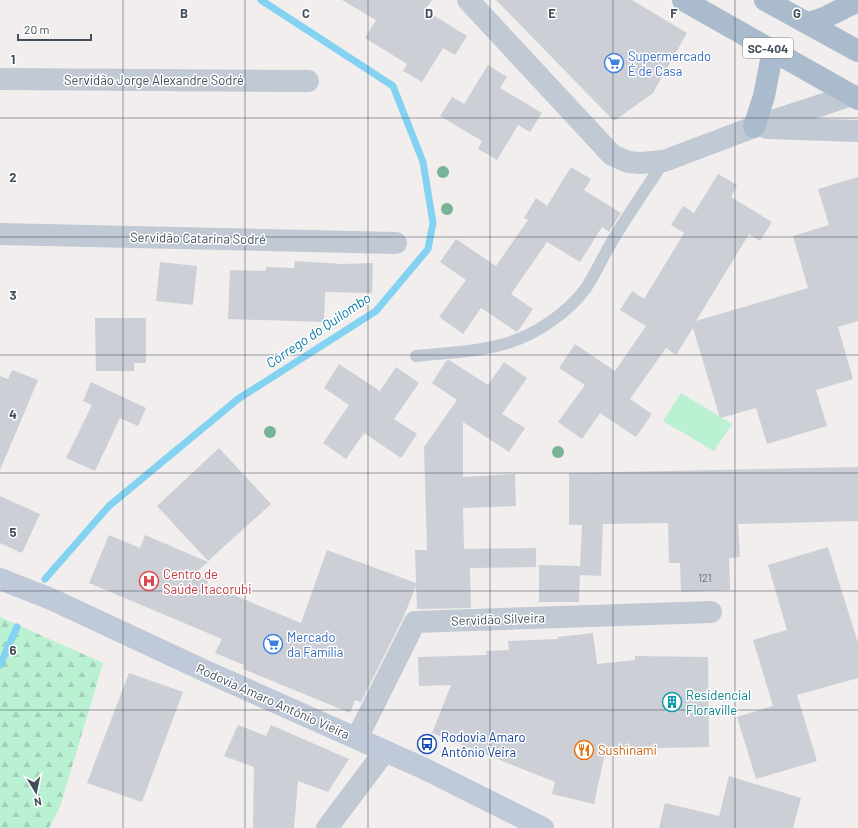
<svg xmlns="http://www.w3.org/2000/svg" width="858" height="828" font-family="Barlow,sans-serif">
	<defs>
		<pattern id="forest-firs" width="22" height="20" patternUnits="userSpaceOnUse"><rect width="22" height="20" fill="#b9f1d2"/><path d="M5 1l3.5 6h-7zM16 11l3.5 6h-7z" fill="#a0d0b7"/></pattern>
	</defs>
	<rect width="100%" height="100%" fill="#f1eeed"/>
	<!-- grass -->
	<path fill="#b9f1d2" d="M 681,393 L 732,424 L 714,451 L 663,421 Z"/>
	<!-- forest -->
	<path fill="url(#forest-firs)" d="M 0,617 L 103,663 L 60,807 L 49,828 L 0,828 Z"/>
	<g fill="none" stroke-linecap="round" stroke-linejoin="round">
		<!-- stream -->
		<g stroke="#83d2f1" stroke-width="7">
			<path d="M 45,579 L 109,506 L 238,399 L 376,311 L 428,249 L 433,223 L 423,162 L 393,86 L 261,0"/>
			<path d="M 0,665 L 17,627"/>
		</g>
	</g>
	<!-- building -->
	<g fill="#cccfd6">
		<path d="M 342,0 L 432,0 L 425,10 L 467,36 L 455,55 L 443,48 L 422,82 L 403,71 L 407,64 L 365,38 L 376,20 Z"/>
		<path d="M 496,0 L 632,0 L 687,33 L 653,93 L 614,121 Z"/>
		<path d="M 488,65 L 507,77 L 500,88 L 542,113 L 530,132 L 518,125 L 497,160 L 478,149 L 482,141 L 440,116 L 452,97 L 464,104 Z"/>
		<path d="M 571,167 L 591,179 L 584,190 L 621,213 L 609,232 L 602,227 L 580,262 L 547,242 L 511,294 L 533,309 L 518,331 L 517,332 L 481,308 L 463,334 L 439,317 L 466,280 L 440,262 L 456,239 L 496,266 L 528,220 L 524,218 L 536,198 L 547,206 Z"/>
		<path d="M 718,174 L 737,185 L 731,197 L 772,222 L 760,241 L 749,234 L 696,321 L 808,288 L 793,236 L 829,225 L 818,189 L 858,177 L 858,321 L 838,327 L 853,379 L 816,390 L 827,426 L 767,444 L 756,408 L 720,418 L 693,328 L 676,355 L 666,348 L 630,399 L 652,414 L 636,437 L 600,413 L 582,439 L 558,422 L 585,385 L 559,368 L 575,344 L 615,371 L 646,326 L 620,310 L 632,291 L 644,299 L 684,233 L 671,225 L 683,206 L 694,213 Z"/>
		<path d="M 295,261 L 342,264 L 373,263 L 372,293 L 325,292 L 324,322 L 228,319 L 230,270 L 266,271 L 266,267 L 294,268 Z"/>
		<path d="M 160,262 L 197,266 L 193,305 L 156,301 Z"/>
		<path d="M 95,318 L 146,318 L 146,363 L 134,363 L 134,371 L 96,371 Z"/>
		<path d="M 449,360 L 488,385 L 504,362 L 527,378 L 502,414 L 525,428 L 509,452 L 463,422 L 463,477 L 515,474 L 516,506 L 463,508 L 464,549 L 536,548 L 536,567 L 470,568 L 471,608 L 417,609 L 416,586 L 403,618 L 361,702 L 355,700 L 350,713 L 243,669 L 244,665 L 215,653 L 222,639 L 89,583 L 109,535 L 140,548 L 145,535 L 208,562 L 194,574 L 209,580 L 207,584 L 301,623 L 327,550 L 416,583 L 415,550 L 427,550 L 424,447 L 457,400 L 432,383 L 446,361 Z"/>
		<path d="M 339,364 L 380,391 L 396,367 L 419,383 L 394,419 L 417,434 L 401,458 L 364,433 L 346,459 L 323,443 L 349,405 L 324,388 Z"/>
		<path d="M 12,370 L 38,380 L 0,470 L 0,376 L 8,379 Z"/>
		<path d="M 91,382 L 146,408 L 138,426 L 120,418 L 95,471 L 66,458 L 92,405 L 83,401 Z"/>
		<path d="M 219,448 L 271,504 L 208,561 L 157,506 Z"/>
		<path d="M 858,467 L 858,521 L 738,524 L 740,557 L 729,558 L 730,590 L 681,592 L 680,563 L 669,563 L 668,523 L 603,524 L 601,576 L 580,575 L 579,602 L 539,602 L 539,565 L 580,566 L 580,567 L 582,525 L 569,525 L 569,473 Z"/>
		<path d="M 0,496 L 40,514 L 22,553 L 0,543 Z"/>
		<path d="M 828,547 L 858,643 L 858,678 L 797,695 L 817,761 L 756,779 L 737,717 L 773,706 L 753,640 L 787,630 L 768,565 Z"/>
		<path d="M 593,633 L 597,664 L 635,660 L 635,656 L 708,657 L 709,747 L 606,749 L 594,804 L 552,794 L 555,782 L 432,733 L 451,685 L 419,686 L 418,657 L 487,655 L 486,651 L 509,650 L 508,641 L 558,639 L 558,637 Z"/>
		<path d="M 129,673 L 183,692 L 142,802 L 87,783 Z"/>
		<path d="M 238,725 L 266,736 L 271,725 L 349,759 L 328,792 L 298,781 L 294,828 L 253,828 L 254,767 L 224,756 Z"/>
		<path d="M 729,776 L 801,798 L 793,828 L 659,828 L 665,803 L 719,816 Z"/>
	</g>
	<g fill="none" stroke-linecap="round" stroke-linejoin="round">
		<!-- service -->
		<path stroke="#c0c9d4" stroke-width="12" d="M 416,356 C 445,353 476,352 504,344 C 534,336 568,313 586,288 C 597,271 605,252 616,235 C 631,210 648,186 664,161"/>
		<!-- minor -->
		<g stroke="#c0c9d4" stroke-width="22">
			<path d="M 468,0 L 612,155 L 628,162 L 640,163 L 664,161 L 754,127 L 852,95"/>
			<path d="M 0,79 L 308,81"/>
			<path d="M 767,128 L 858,131"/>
			<path d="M 0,234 L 396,243"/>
			<path d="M 357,738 L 415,622 L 711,612"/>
			<path d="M 327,828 L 385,751"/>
		</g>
		<!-- secondary -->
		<path stroke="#bfc9d8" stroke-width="22" d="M 0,579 L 51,599 L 203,670 L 423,768 L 543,828"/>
		<!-- primary -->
		<g stroke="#abbbce" stroke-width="22">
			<path d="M 683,0 L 858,99"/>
			<path d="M 765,0 L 858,51"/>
			<path d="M 809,23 L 824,18 L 858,1"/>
			<path d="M 754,127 L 764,96 L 773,50"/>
		</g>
	</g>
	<!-- trees -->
	<g fill="#76b397">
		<circle cx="443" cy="172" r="6"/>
		<circle cx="447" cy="209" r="6"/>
		<circle cx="270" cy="432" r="6"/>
		<circle cx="558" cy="452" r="6"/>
	</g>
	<!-- grid -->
	<path fill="none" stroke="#454f5c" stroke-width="1" stroke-opacity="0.55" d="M 123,0 L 123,828M 245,0 L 245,828M 368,0 L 368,828M 490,0 L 490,828M 613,0 L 613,828M 735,0 L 735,828M 0,118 L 858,118M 0,237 L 858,237M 0,355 L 858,355M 0,473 L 858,473M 0,591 L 858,591M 0,710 L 858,710"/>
	<!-- icons -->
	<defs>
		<symbol id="supermarket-ring" viewBox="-11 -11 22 22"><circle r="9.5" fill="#fff" stroke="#3f7fe0" stroke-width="1.5"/><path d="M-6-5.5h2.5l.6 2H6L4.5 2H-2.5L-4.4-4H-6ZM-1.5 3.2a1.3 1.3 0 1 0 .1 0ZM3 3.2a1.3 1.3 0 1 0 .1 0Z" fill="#3f7fe0"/></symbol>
		<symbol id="hospital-ring" viewBox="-11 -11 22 22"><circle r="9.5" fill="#fff" stroke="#e0444e" stroke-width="1.5"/><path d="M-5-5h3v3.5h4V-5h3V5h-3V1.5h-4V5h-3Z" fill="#e0444e"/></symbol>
		<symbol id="building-ring" viewBox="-11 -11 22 22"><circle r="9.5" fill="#fff" stroke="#0f9aa8" stroke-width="1.5"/><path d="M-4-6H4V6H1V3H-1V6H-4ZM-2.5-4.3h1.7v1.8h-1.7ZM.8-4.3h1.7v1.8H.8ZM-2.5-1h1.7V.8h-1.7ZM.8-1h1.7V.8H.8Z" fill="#0f9aa8"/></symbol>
		<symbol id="bus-ring" viewBox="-11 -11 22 22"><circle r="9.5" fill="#fff" stroke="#1a4fb4" stroke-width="1.5"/><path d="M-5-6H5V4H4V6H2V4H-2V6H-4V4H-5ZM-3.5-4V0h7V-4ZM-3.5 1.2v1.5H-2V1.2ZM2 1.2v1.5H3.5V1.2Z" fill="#1a4fb4"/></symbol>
		<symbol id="restaurant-ring" viewBox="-11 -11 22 22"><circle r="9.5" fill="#fff" stroke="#e8710a" stroke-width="1.5"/><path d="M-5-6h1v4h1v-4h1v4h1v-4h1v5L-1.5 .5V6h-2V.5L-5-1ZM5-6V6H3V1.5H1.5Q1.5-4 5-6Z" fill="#e8710a"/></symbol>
	</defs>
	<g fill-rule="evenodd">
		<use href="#supermarket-ring" x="603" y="52" width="22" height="22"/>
		<use href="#hospital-ring" x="138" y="570" width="22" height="22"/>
		<use href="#supermarket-ring" x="262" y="633" width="22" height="22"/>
		<use href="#building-ring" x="661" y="691" width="22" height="22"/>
		<use href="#bus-ring" x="416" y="733" width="22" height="22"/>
		<use href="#restaurant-ring" x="573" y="739" width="22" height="22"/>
	</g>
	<g text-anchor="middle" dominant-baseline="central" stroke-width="3" stroke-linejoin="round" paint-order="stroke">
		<!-- number labels -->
		<g font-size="11" fill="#676f7a">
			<text x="705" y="577">121</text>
		</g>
		<!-- shield labels -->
		<rect fill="#fff" stroke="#7d848d" stroke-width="1" x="743" y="38" width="50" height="20" rx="3"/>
		<g font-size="12" font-weight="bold" fill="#454f5c">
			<text x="768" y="48">SC-404</text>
		</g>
		<!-- shop labels -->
		<g font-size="13" fill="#366cbe" stroke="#fff" text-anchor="start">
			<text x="628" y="56">Supermercado<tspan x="628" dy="15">É de Casa</tspan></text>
			<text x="287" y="637">Mercado<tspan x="287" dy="15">da Família</tspan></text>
		</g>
		<!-- street labels -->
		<g font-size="13" fill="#454f5c" stroke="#fff">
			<text x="154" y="80">Servidão Jorge Alexandre Sodré</text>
			<text transform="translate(198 238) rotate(1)">Servidão Catarina Sodré</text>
			<text transform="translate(498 619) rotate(-2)">Servidão Silveira</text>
			<text transform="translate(273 701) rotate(24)">Rodovia Amaro Antônio Vieira</text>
		</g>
		<!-- health labels -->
		<g font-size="13" fill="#be3a42" stroke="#fff" text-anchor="start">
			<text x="163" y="574">Centro de<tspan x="163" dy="15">Saúde Itacorubi</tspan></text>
		</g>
		<!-- culture labels -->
		<g font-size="13" fill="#0d838f" stroke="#fff" text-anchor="start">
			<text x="686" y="695">Residencial<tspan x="686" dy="15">Floraville</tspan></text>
		</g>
		<!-- transit labels -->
		<g font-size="13" fill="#164399" stroke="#fff" text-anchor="start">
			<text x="441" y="737">Rodovia Amaro<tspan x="441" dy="15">Antônio Veira</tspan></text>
		</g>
		<!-- food labels -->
		<g font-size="13" fill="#c56008" stroke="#fff" text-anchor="start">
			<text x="598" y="750">Sushinami</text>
		</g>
		<!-- water labels -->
		<g font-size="14" font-style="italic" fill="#057aa8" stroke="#fff">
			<text transform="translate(318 330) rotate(-34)">Córrego do Quilombo</text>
		</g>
	</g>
	<g font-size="13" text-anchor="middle" font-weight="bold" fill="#454f5c" stroke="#fff" stroke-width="3" stroke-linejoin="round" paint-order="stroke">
		<text x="184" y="18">B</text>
		<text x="306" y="18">C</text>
		<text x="429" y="18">D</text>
		<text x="552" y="18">E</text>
		<text x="674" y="18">F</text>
		<text x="797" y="18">G</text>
		<text x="13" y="64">1</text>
		<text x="13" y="182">2</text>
		<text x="13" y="300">3</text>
		<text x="13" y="419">4</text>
		<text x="13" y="537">5</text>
		<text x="13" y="655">6</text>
	</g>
	<!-- north arrow -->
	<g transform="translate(36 792) rotate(170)" stroke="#ffffff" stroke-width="3" paint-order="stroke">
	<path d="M0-3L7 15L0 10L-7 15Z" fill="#454f5c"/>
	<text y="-6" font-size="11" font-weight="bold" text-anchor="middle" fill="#454f5c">N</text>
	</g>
	<!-- scale -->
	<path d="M18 34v6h73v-6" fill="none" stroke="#454f5c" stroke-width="2"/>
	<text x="24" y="34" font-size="12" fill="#454f5c" stroke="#ffffff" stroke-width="3" paint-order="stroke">20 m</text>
</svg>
